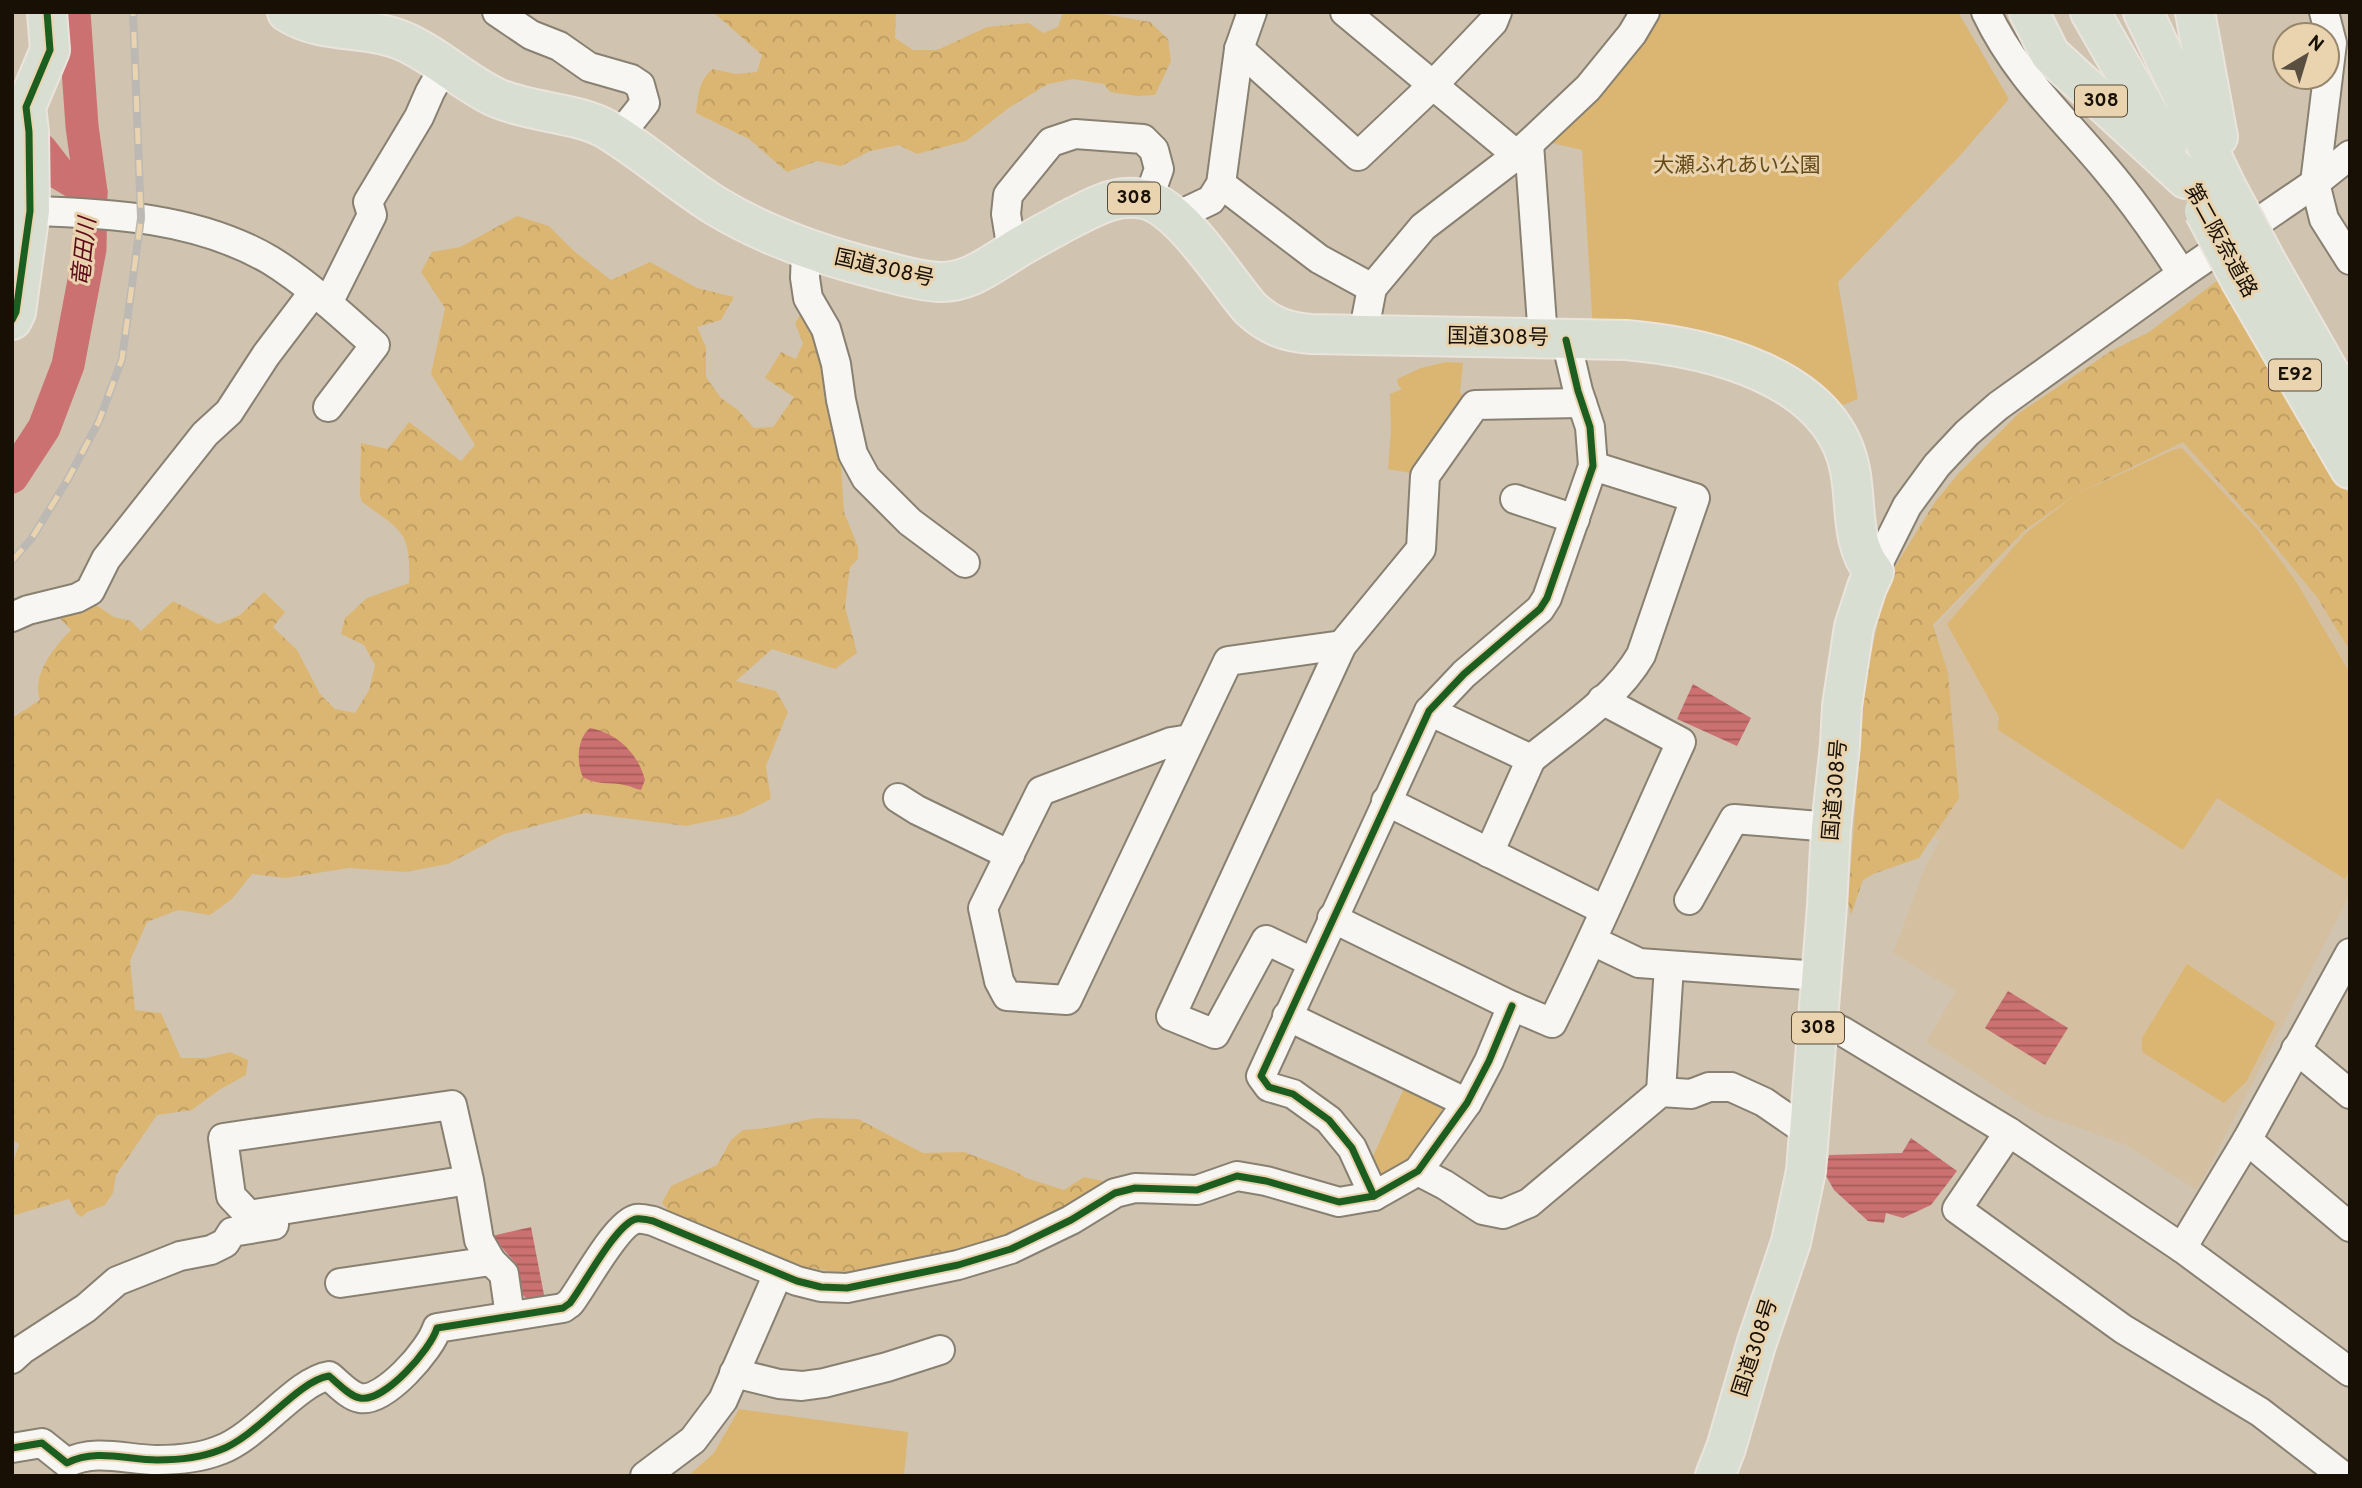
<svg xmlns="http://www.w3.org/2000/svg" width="2362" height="1488" font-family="Overpass,'Noto Sans JP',sans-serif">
	<defs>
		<pattern id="forest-crowns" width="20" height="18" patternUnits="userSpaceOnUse" patternTransform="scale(1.75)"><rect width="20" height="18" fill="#dbb672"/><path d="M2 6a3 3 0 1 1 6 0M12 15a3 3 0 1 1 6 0" fill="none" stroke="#bb9b61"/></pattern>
		<pattern id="water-rules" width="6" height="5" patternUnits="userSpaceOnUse" patternTransform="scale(1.75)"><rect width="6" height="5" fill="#cc7171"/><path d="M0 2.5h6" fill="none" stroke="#a55b5b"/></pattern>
	</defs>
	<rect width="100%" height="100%" fill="#d0c4b1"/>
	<!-- built -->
	<path fill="#d4c0a1" d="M 2183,442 L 2259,527 L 2317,597 L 2350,651 L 2350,895 L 2197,1190 L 2126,1145 L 2037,1113 L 1926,1042 L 1956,991 L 1893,953 L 1927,862 L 1940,841 L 1883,798 L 1933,629 L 2025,530 L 2072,493 Z"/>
	<!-- forest -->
	<g fill="url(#forest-crowns)">
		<path d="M 713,12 L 896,12 L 895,38 L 913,50 L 937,50 L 987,27 L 1029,23 L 1043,33 L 1058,27 L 1063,12 L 1093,12 L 1150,22 L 1168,39 L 1171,61 L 1155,95 L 1137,96 L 1110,92 L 1104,84 L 1073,79 L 1048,84 L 1010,107 L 966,141 L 917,154 L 899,145 L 870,151 L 841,166 L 817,161 L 787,172 L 749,139 L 696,113 C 698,96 699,79 713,69 L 736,74 L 757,72 L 762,55 Z"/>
		<path d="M 517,216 L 549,226 L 575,252 L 611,280 L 650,262 L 697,288 L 734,297 L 721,320 L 697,327 L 706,347 L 706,377 L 721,398 L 738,410 L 754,428 L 773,427 L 794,397 L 765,378 L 781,352 L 796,359 L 803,343 L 795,323 L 806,306 L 817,324 L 840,450 L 844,512 L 858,547 L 858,559 L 850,567 L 845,607 L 857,653 L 835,669 L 772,649 L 736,681 L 776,691 L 788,712 L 766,766 L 771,799 L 739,815 L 686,826 L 585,813 L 504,834 L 448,864 L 405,872 L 349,868 L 286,878 L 252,874 L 232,899 L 210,915 L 178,910 L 147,922 L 130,961 L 135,1010 L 161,1013 L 181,1058 L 206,1058 L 230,1052 L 248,1060 L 246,1075 L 219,1090 L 192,1110 L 157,1115 L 116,1175 L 113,1193 L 105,1205 L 87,1212 L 82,1217 L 77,1214 L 69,1199 L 15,1215 L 12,1214 L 12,1160 L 14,1159 L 19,1144 L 12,1140 L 12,718 L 40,700 C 31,675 55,646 71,630 L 52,610 L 90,601 L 114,617 L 131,621 L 141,631 L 173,601 L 218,624 L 240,615 L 264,592 L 285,612 L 273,627 L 297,650 L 320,694 L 335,709 L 355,713 L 369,690 L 375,665 L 364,645 L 341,634 L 345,618 L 367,598 L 409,583 C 411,531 402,531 362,502 L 360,495 L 361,443 L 388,449 L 409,422 L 461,461 L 475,445 L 431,374 L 445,308 L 421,272 L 432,252 L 460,247 Z"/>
		<path d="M 2217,281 L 2297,406 L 2350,496 L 2350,651 L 2317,597 L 2259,527 L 2183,442 L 2075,495 L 2025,530 L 1933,625 L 1948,673 L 1959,798 L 1919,858 L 1873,874 L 1863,880 L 1851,915 L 1848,901 L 1865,683 L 1879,617 L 1893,570 L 1935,502 L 1958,474 L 2019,413 L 2111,351 L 2149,332 Z"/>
		<path d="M 816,1118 L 858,1119 L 923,1153 L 964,1152 L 1017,1172 L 1026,1178 L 1064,1190 L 1084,1177 L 1103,1181 L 1104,1190 L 1023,1234 L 879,1271 L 836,1272 L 785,1264 L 676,1220 L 662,1203 L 671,1186 L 717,1165 L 731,1140 L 743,1130 L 766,1128 Z"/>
	</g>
	<!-- green -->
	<g fill="#dbb672">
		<path d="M 1655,12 L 1958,12 L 2009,99 L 1956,160 L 1838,282 L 1858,399 L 1833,409 L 1593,331 L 1582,150 L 1543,141 Z"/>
		<path d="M 1446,362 L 1463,363 L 1460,393 L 1466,398 L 1415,474 L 1388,469 L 1391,431 L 1390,394 L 1402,389 L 1398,385 L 1397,379 L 1421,368 Z"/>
		<path d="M 2182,448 L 2257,529 L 2295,580 L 2350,673 L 2350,871 L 2345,879 L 2217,798 L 2183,850 L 1998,730 L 1999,717 L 1947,624 L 2026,533 L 2075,495 L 2173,450 Z"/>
		<path d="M 2187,964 L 2276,1023 L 2246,1082 L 2224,1103 L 2142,1052 L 2142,1038 Z"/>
		<path d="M 1406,1084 L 1440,1100 L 1444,1114 L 1410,1167 L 1384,1184 L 1368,1167 Z"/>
		<path d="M 739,1409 L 908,1432 L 904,1476 L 688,1476 L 714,1453 Z"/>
	</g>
	<!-- water -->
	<g fill="url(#water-rules)">
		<path d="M 1693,684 L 1751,718 L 1737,746 L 1677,719 Z"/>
		<path d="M 590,728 C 617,733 638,753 645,780 L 641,790 C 635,789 631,786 624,785 C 611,782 595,785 583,777 C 576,763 577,738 590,728 Z"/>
		<path d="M 2008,991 L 2068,1028 L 2045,1065 L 1985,1028 Z"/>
		<path d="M 1911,1138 L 1957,1171 L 1931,1205 L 1903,1218 L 1886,1213 L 1884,1223 L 1868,1221 L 1834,1190 L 1825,1174 L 1829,1155 L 1902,1153 Z"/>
		<path d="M 531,1227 L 545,1300 L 532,1304 L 523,1295 L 517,1265 L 492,1236 Z"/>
	</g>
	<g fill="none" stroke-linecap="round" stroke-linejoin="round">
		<!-- river -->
		<g stroke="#cc7171" stroke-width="33">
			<path d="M 17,128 L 42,151 L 59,173 L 91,192"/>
			<path d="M 12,477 L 44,428 L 68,365 L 90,249 L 91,192 L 82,126 L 74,12"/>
		</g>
		<defs>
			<g id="minor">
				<path d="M 497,12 L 531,35 L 559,46 L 589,67 L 631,79 L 640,85 L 645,103 L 618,137"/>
				<path d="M 1345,12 L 1517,155"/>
				<path d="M 1986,12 C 2017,77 2062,116 2106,169 C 2134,202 2159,238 2182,274"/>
				<path d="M 2324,12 L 2332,43 L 2315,183 L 2324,219 L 2350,260"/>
				<path d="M 1239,49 L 1358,156 L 1434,84 L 1493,22 L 1497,12"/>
				<path d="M 1529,144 L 1543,338"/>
				<path d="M 1221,184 L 1319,259 L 1372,288"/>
				<path d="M 30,211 C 111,213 198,218 270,260 C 306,282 344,317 375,345 L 328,407"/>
				<path d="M 1175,217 L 1211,200 L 1221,184 L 1239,49 L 1252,12"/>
				<path d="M 806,250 L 805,278 L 808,298 L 826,329 L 836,364 L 841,400 L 853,454 L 866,478 L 910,522 L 965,563"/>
				<path d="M 1012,251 L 1006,214 L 1008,195 L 1051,142 L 1075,134 L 1143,139 L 1154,150 L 1159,169 L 1148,200"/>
				<path d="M 328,303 L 372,215 L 368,202 L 419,117 L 430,92 L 444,67"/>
				<path d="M 1363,335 L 1372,288 L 1423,227 L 1517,155 L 1588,88 L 1632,34 L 1645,12"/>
				<path d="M 1515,499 L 1575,519"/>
				<path d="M 1874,572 L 1907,506 L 1937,465 L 1967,433 L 1998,406 L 2182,274 L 2315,183 L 2350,155"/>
				<path d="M 12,617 L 28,610 L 77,598 L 90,591 L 106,559 L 205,434 L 229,412 L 266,355 L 313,293"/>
				<path d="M 1429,711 L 1531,759 C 1569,728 1616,698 1641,655 L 1695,498 L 1593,466"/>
				<path d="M 1190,739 L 1171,742 L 1041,791 L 983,908 L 999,981 L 1007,996 L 1067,1000 L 1228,661 L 1342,645"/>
				<path d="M 898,798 L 917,810 L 1010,855"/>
				<path d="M 1386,801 L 1604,910"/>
				<path d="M 1489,853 L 1531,759"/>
				<path d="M 1689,900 L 1734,819 L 1831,827"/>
				<path d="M 1332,918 L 1512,1006 L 1552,1023 C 1598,931 1638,836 1681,742 L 1602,700"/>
				<path d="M 1593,941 L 1639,963 L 1820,976"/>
				<path d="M 1312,962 L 1266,940 L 1215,1034 L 1171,1016 L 1342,645 L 1421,549 L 1425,476 L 1475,405 L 1582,403"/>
				<path d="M 1287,1016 L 1467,1103"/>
				<path d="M 1819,1021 L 1842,1031 L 2009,1132 L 2182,1248 L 2350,1372"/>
				<path d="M 2296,1049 L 2350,1094"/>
				<path d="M 1661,1092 L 1669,966"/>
				<path d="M 2009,1132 L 1957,1209 L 2123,1329 L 2260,1412 L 2343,1476"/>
				<path d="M 2247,1140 L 2350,1227"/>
				<path d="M 1418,1171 L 1445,1185 L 1483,1210 L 1503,1214 L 1529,1203 L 1661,1092 L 1691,1094 L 1709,1087 L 1731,1087 L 1764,1102 L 1809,1133"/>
				<path d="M 469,1180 L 249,1215 L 231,1196 L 223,1138 L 452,1105 L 469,1180 L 479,1240 L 491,1261 L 504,1274 L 510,1316"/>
				<path d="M 1374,1196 L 1352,1148 L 1329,1120 L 1293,1094 L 1269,1087 L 1261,1076 L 1429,711 L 1464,674 L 1540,609 L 1547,598 L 1593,466 L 1590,427 L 1578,391 L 1566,340"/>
				<path d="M 2182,1248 L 2247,1140 L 2350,953"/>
				<path d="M 340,1283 L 491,1261"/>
				<path d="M 12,1359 L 23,1349 L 86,1308 L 117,1281 L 180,1256 L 211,1250 L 225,1243 L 232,1232 L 274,1225"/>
				<path d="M 734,1373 L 779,1384 L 802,1386 L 824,1383 L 887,1367 L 940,1350"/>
				<path d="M 12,1448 L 42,1443 L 67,1463 C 95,1448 128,1460 157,1460 C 178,1460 200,1458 220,1450 C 258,1436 297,1381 329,1376 C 338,1383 349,1396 360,1398 C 384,1403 431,1349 437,1328 L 563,1308 L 570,1303 C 584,1285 616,1224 636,1219 C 641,1218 648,1220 653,1221 L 797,1281 L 821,1287 L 847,1288 L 958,1265 L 1011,1249 L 1071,1220 L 1115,1193 L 1135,1188 L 1197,1190 L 1237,1176 L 1266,1181 L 1339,1202 L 1374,1196 L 1418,1171 L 1467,1103 L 1489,1061 L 1512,1006"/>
				<path d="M 645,1476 L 693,1440 L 723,1400 L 778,1274"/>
			</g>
			<g id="highway">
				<path d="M 287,12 C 322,35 366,25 403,41 C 436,55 464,83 497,98 C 532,113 577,112 608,130 C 646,153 679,183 716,206 C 767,237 823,256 880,270 C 899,275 918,281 939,282 C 968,283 990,265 1013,251 C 1030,240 1049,231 1066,221 C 1091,209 1114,193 1144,199 C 1181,207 1225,279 1250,308 C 1269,326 1286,332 1311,334 L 1626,340 C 1707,347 1832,375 1850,470 C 1857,504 1850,544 1874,572 L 1867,587 L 1854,627 L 1842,706 L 1840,745 L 1831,827 L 1827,906 L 1806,1171 L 1791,1242 L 1756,1345 L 1726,1448 L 1715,1476"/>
				<path d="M 2029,12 L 2050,54 L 2186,179"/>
				<path d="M 2090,12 L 2167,146"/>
				<path d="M 2143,12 L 2227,188"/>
				<path d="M 2195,12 L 2218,137"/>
				<path d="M 2266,261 L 2350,409"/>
				<path d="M 2241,281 L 2350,469"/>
				<path d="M 12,320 L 16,312 L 30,211 L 29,132 L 26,107 L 50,50 L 47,12"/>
			</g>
		</defs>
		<!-- minor casing -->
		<use href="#minor" stroke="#888071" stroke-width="32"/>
		<!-- highway casing -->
		<use href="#highway" stroke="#eae4dc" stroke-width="42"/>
		<!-- minor -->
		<use href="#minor" stroke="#f8f6f3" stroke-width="28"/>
		<!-- highway -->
		<use href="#highway" stroke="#d8ded2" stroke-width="38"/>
		<defs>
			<path id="rail" d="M 12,561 L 32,538 L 68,479 L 99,421 L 122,359 L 141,218 L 133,12"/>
		</defs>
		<!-- rail casing -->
		<use href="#rail" stroke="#bcb9b4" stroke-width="8"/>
		<!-- rail -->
		<use href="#rail" stroke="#ead4b0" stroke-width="5" stroke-dasharray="16" stroke-linecap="butt"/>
		<defs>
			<g id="highway-bridge">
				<path d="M 2227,188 L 2266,261"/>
				<path d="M 2204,211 L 2241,281"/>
			</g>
		</defs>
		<!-- highway-bridge casing -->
		<use href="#highway-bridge" stroke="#eae4dc" stroke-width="42" stroke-linecap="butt"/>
		<!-- highway-bridge -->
		<use href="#highway-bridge" stroke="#d8ded2" stroke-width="38"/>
		<defs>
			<g id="cycleway">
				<path d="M 12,320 L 16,312 L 30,211 L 29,132 L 26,107 L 50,50 L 47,12"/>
				<path d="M 1374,1196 L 1352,1148 L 1329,1120 L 1293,1094 L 1269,1087 L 1261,1076 L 1429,711 L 1464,674 L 1540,609 L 1547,598 L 1593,466 L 1590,427 L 1578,391 L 1566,340"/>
				<path d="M 12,1448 L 42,1443 L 67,1463 C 95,1448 128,1460 157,1460 C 178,1460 200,1458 220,1450 C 258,1436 297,1381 329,1376 C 338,1383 349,1396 360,1398 C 384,1403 431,1349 437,1328 L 563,1308 L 570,1303 C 584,1285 616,1224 636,1219 C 641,1218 648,1220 653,1221 L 797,1281 L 821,1287 L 847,1288 L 958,1265 L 1011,1249 L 1071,1220 L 1115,1193 L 1135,1188 L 1197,1190 L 1237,1176 L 1266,1181 L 1339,1202 L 1374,1196 L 1418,1171 L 1467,1103 L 1489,1061 L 1512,1006"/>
			</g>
		</defs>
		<!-- cycleway casing -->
		<use href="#cycleway" stroke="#ead4b0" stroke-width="11"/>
		<!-- cycleway -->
		<use href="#cycleway" stroke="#1b5e20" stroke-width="7"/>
	</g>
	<g text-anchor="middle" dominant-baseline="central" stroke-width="6" stroke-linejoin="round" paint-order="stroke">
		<!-- shield labels -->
		<g fill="#ead4b0" stroke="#574b38" stroke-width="2">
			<rect x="2075" y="85.5" width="52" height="31" rx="5"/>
			<rect x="1108" y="182.5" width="52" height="31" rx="5"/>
			<rect x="2269" y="359.5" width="52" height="31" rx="5"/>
			<rect x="1792" y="1012.5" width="52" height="31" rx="5"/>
		</g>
		<g font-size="19" font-weight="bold" fill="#181004">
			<text x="2101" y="101">308</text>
			<text x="1134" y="198">308</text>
			<text x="2295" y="375">E92</text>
			<text x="1818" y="1028">308</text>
		</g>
		<!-- park labels -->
		<g font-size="21" fill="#664b19" stroke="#ead4b0">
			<text x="1737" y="166">大瀬ふれあい公園</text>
		</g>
		<!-- street labels -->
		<g font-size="21" fill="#181004" stroke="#ead4b0">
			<text transform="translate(2220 241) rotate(61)">第二阪奈道路</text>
			<text transform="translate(884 269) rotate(13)">国道308号</text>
			<text transform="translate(1498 338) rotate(1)">国道308号</text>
			<text transform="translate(1836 790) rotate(-85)">国道308号</text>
			<text transform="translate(1756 1348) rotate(-72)">国道308号</text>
		</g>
		<!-- water labels -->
		<g font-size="23" font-style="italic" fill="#5d0b18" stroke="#ead4b0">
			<text transform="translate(86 252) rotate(-84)">竜田川</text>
		</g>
	</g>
	<!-- border -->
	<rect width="2362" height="1488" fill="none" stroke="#181004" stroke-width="28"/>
	<!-- north arrow -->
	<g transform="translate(2306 56) rotate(38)"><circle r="33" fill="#ead4b0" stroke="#96866b" stroke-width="2"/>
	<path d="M0-5L12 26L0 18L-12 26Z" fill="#584f41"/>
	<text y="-10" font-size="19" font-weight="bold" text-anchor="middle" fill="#181004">N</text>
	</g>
</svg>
